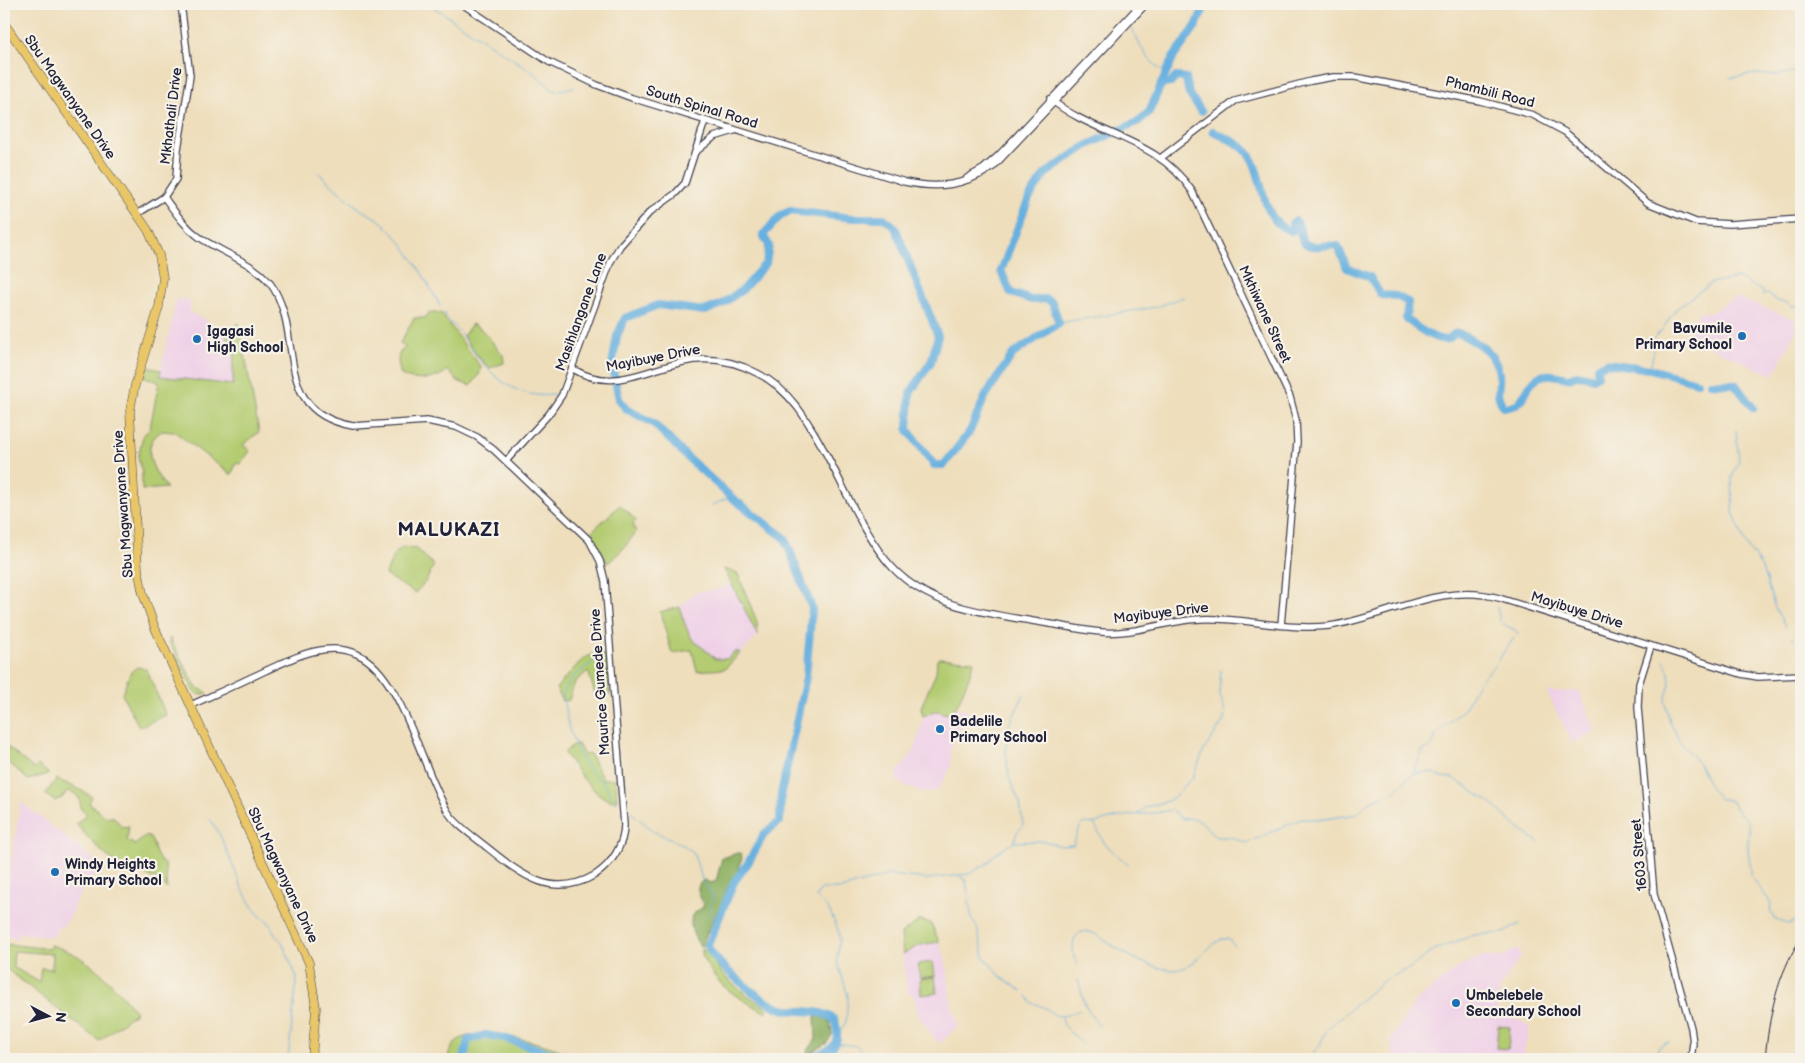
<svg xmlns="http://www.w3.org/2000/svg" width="1805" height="1063" font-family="'Balsamiq Sans',sans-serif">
	<rect width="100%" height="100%" fill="#f7f3e8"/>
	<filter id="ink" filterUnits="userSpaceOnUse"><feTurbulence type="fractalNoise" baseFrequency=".02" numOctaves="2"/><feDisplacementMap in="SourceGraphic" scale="10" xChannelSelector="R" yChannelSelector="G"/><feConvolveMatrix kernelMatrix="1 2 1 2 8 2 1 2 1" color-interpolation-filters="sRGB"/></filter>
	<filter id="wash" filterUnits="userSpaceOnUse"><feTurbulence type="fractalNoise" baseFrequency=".0096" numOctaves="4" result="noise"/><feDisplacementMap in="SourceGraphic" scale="20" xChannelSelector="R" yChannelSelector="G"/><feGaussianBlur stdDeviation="1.12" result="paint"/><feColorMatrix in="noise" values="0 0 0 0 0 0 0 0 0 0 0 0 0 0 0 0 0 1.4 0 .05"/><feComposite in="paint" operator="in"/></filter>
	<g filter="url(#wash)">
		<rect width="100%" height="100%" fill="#eedebc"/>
		<!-- built -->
		<g fill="#efd0e7">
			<path d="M 1735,297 L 1794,319 L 1796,331 L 1773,375 L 1692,339 L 1690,332 L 1698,312 L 1710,313 Z"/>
			<path d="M 177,298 L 190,301 L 190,312 L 222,329 L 231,345 L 236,347 L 233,364 L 233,385 L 159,376 Z"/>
			<path d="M 731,583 L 758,636 L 725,669 L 697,671 L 692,650 L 672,653 L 660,612 L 680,607 L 695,592 L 717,590 Z"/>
			<path d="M 1579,691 L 1596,731 L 1572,743 L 1547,692 Z"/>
			<path d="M 929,702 L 968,710 L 951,748 L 951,767 L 937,791 L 918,791 L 897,781 L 897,772 L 913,753 Z"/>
			<path d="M 21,802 L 105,868 L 89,881 L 73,906 L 73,912 L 61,928 L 56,928 L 55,936 L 51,937 L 19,933 L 18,940 L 4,934 L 4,905 Z"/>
			<path d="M 939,942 L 946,961 L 952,1007 L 959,1025 L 939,1044 L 919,1017 L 913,994 L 907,993 L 903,954 L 920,945 Z"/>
			<path d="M 1516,949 L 1522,955 L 1501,986 L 1497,1005 L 1498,1014 L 1517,1019 L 1530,1027 L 1522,1059 L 1401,1059 L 1393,1054 L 1391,1039 L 1416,1001 L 1460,966 L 1480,957 L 1501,957 Z"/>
		</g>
		<!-- green -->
		<g fill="#b3cc71" stroke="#6a7756" fill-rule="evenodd">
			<path d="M 429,313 L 441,313 L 481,367 L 480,373 L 471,386 L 457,381 L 448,370 C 437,380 415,383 401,375 C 398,364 395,353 406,347 L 400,343 L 414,318 L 425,318 Z"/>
			<path d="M 239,323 L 259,432 L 243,445 L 250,451 L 240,464 L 236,463 L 232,474 L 230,474 L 175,432 L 162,431 C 138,444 154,474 167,488 L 142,490 L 142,473 L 138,457 L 143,436 L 150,428 L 159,382 L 145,377 L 147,367 L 161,370 L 160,376 L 233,385 L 233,364 L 236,347 L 231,345 L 224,332 L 227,328 L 232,328 Z"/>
			<path d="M 472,324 C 487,330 492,344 503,355 L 504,363 L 490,368 C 483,364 468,344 463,336 Z"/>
			<path d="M 620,505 L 636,520 L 633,524 L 636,532 L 624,548 L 608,563 L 591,532 Z"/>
			<path d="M 404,547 L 416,549 L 434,565 L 426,581 L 415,593 L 385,575 L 395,553 Z"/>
			<path d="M 724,569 L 738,574 L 757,622 L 758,636 Z"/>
			<path d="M 680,607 C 680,613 689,636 693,640 C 700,647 709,651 715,659 L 727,659 L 736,651 L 740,653 L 725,669 L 697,671 L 692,650 L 672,653 L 660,612 Z"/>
			<path d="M 170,638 L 196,687 L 208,693 L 199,695 L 194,691 L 169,642 Z"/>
			<path d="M 599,652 L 607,656 L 610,695 L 595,694 L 588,671 L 575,682 L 569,700 L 562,701 L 556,688 L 584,658 Z"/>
			<path d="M 940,658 L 974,661 C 974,665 957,709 953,712 C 947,716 943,712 937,711 C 932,710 928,715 923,716 L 921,707 L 936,673 L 937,660 Z"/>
			<path d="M 137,667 L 146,669 L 166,715 L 139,727 L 122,694 L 130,673 Z"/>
			<path d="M 4,736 L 5,745 L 34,769 L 38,765 L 49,774 L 28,780 L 4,758 Z"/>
			<path d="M 578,744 L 584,755 L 590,754 L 603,779 L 616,779 L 617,801 C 596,802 575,767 564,753 L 572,745 Z"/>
			<path d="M 57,779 C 69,785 81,789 92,797 L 89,803 L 106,817 L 114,817 L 122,827 L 129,826 L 127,840 L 135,845 L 147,835 C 157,843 151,854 165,865 L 167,889 C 153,873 136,874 119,864 C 102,855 89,838 76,824 L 87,814 L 80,808 C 82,798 76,794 68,790 L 62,798 L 54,801 L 45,794 Z"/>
			<path d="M 920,920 L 931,923 L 939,942 L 920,945 L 903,954 L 901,934 Z"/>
			<path d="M 4,934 L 6,944 L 50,949 L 50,945 C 88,954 112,983 136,1012 L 99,1041 L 4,967 ZM 14,951 L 53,954 L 52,969 L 41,968 L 39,982 L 13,967 Z"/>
			<path d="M 702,949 C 711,954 718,969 725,976 C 737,990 752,998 767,1008 L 767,1011 L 764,1012 C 743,999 724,992 711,971 C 706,964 701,958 702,949 Z"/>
			<path d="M 933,962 L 935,976 L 920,978 L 918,964 Z"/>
			<path d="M 935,977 L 937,993 L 921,995 L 920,979 Z"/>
			<path d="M 1498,1026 L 1510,1027 L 1508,1049 L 1496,1048 Z"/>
			<path d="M 488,1033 C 521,1038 552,1045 582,1059 L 447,1059 C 455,1035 465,1036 488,1033 Z"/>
		</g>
		<!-- forest -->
		<g fill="#8eb063" stroke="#58694f">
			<path d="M 737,853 L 741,853 L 742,858 L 738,871 L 726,891 L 722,904 L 706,935 L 703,946 L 700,946 C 693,936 689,927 692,915 L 704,906 C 701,897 692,887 704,880 L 711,883 L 716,881 L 722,858 Z"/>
			<path d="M 819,1016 L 830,1021 L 832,1034 L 827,1043 L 809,1054 L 807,1052 L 816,1039 L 815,1017 Z"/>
		</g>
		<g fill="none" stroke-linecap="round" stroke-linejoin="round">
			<!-- stream -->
			<g stroke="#68b0df" stroke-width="1">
				<path d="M 429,4 L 534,73 L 552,89 L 557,91 L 574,87"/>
				<path d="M 1123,4 L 1125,10"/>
				<path d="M 1132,28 C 1141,49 1147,61 1166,73"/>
				<path d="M 1730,78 L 1755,74 L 1776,75 L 1801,71"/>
				<path d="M 319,173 C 333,186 347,200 363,211 C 370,215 378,218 383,223 C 408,246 424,276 440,306"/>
				<path d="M 444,313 C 448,322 456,327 461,334 C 483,367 509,400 554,395 L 561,387"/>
				<path d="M 1059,323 L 1156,307 L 1184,297"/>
				<path d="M 1652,340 L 1662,330 L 1676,309 L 1711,283 L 1738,278 L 1762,291 L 1763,295 L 1768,294 L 1777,301 L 1789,303 L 1791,306 L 1801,306"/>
				<path d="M 1650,369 L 1654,350"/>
				<path d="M 1736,430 L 1739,461 L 1732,477 L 1733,512 L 1745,543 L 1762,568 L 1775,608 L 1786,627"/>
				<path d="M 712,505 L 731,497"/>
				<path d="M 1497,607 L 1500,621"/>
				<path d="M 1503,624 L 1515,630 L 1518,634"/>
				<path d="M 1792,637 L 1801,646"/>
				<path d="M 601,656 L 573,677 L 563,693 L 563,699 L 569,729 L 581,758 L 590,771 L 604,783 L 616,803"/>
				<path d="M 1498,660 L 1514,638"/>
				<path d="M 1664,660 L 1669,673 L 1670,684 L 1665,700 L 1670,722 L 1680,742 L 1699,764 L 1712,790 L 1720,799 C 1736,799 1731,806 1740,814 C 1744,818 1748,818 1749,825 C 1750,833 1747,841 1748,849 C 1748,859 1752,866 1751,876 L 1771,903 L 1770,910 L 1774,919 L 1791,925"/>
				<path d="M 1480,680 L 1496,665"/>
				<path d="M 1439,732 L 1465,708 L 1478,682"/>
				<path d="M 1413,774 L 1423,750 L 1430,748 L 1437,734"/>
				<path d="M 631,812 L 653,831 L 680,843 L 693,852 L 703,882 L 713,895 L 710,906 L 715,931"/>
				<path d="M 1138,814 L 1146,807 L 1168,801 L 1175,796 L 1193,777 L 1204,750 L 1224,720 L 1225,711 L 1219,692 L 1221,670"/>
				<path d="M 210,819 C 232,847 240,908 269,922 L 275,935 L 282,942 L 297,978 L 288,1059"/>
				<path d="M 1094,824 L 1105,844 L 1128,865"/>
				<path d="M 1014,842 L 1017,832 L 1023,826 L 1020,803 L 1009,778 L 1006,752 L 1007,730 L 1024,694"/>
				<path d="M 959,875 L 966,881 L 972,920 L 977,927 L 984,957 L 1000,976 L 1022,991"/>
				<path d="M 1790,924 L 1801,919"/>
				<path d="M 1078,965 C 1070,955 1070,927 1090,932 C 1097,934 1104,940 1110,944 C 1129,956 1150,969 1174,970 C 1192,970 1207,946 1222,939 L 1228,939 L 1235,946"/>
				<path d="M 1078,980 L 1085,1005 L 1099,1026"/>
				<path d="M 1027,996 L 1032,1003 C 1060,1010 1047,1024 1080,1010"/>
				<path d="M 1062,1017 C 1062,1031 1076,1034 1083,1045"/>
				<path d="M 837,1037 L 846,1022 L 848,996 L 837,960 L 840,939 L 838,930 L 829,910 L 816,897 L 821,889 L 841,889 L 889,875 L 927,879 L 969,874 L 988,863 L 995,854 L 1014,842 L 1044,841 L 1061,846 L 1073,845 L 1080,827 L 1084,823 C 1094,825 1101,821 1110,819 C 1131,813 1152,815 1172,810 L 1182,819 C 1204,816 1202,825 1216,837 L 1231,837 L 1247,843 L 1301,819 L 1325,819 L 1357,814 L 1369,802 L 1393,792 L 1413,774 L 1430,772 L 1441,777 L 1453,778 L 1492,804 L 1520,830 L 1539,842"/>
				<path d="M 835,1043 L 856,1046 L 866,1055 L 893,1053 L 903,1055"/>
				<path d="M 1307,1059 L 1320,1045 L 1327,1029 L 1383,981 L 1410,968 L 1434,950 L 1474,935 L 1503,933 L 1520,924"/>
				<path d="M 1654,1059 C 1657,1050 1658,1044 1669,1042"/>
			</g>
			<!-- river -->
			<g stroke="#68b0df" stroke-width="8">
				<path d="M 1161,84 L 1171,83 L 1176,77 L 1186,78 L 1189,94 L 1201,111"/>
				<path d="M 1213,131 C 1224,138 1238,141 1247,152 C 1266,174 1258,221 1291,231 L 1294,229 L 1292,223 L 1296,221 C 1302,227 1299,235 1303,241 C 1309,251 1330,243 1338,246 L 1347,268 L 1370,277 L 1381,295 L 1396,296 L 1408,302 L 1406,318 C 1413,325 1437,343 1448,339 C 1453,337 1452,333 1458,333 C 1474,341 1493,350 1498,369 C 1503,385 1492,391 1504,407 C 1524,409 1524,387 1537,378 C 1547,372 1557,376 1567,378 C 1571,378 1574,375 1578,375 C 1583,375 1589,377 1593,378 L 1598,376 L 1597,368 L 1606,363 L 1650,369 L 1697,382"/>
				<path d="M 1710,383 L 1735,384 L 1753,408"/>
				<path d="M 464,1059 L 468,1040 L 485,1035 L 504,1038 L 569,1059"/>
				<path d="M 804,1059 C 827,1053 845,1048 834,1019 C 818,1008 799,1013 782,1009 C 766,1006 709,959 708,945 L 734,882 L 748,863 L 764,834 L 780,821 L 781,794 L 806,677 L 812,608 L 785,538 L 731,497 L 687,457 L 653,423 L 626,409 L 619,399 L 612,366 L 617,336 L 625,318 L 658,305 L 705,311 L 722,304 L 742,290 L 766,263 L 769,245 L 763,235 L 781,215 L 790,211 L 853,218 L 884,218 L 895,227 L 938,336 L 931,362 L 910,393 L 908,430 L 934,465 L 944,465 L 970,431 L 986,395 L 1013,354 L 1059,323 L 1052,302 L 1046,299 L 1032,300 L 1011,293 L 1001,271 L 1029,198 L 1045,174 L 1086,146 L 1139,121 L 1149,112 L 1173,58 L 1196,26 L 1206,4"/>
			</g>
		</g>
	</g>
	<g filter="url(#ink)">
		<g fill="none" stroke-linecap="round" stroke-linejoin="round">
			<defs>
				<g id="minor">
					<path d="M 462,4 L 549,62 L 597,85 L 632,98 L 905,182 C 938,189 965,186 993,167 L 1146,4"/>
					<path d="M 1050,99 C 1097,137 1156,137 1192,191 L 1290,397 L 1296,420 L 1297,442 L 1281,625"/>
					<path d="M 697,151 L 714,137 L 734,131"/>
					<path d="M 1162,157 L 1235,101 L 1311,81 L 1333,77 L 1355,77 L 1480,101 L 1533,115 L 1565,132 L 1648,203 L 1696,222 L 1730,224 L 1801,219"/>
					<path d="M 967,178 L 983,169 L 999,155 L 1141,4"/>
					<path d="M 164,197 C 175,212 184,226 199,237 C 223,254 258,263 274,289 C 304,340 272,412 353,426 L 427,421 L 456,427 L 477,437 L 494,450 L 589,540 L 600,561 L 605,581 L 624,825 C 624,845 612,864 595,875 C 550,901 518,872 484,845 C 472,835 456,825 448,812 C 422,770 402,673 357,654 C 343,648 329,648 316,651 C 299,654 283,663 267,670 C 242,682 216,694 191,705"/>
					<path d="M 137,214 L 164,197 L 176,179 L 178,149 L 190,76 L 181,4"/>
					<path d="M 573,369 C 616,395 651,365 695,360 C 716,358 738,363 757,373 C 790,389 808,421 825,452 C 845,488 864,537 892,567 C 930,608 986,613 1038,622 C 1059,625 1080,630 1101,632 C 1135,635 1168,620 1201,619 C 1244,617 1286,631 1329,626 C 1386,618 1440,581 1499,598 L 1741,674 L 1758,677 L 1801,675"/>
					<path d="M 506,461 L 549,414 L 562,395 L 611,261 L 620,246 L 650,212 L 675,194 L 685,183 L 705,121"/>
					<path d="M 1651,646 L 1639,684 L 1638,707 L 1654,894 L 1691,1028 L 1693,1043 L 1691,1059"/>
				</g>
				<path id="major" d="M 4,23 L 148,230 L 159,255 L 163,278 L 159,307 L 135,385 L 130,411 L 138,569 L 143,594 L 155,628 L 309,963 L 316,1008 L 312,1059"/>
			</defs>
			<!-- minor casing -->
			<use href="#minor" stroke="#413e4e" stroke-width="8"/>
			<!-- major casing -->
			<use href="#major" stroke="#413e4e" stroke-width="9"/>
			<!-- minor -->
			<use href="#minor" stroke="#fff" stroke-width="5.5"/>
			<!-- major -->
			<use href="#major" stroke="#e9c769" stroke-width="8"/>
			<!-- rail -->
			<path stroke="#22223b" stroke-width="1" d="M 1765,1059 C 1769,1016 1777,975 1801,938"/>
		</g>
	</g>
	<!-- markers -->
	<g fill="#1f6fb2" stroke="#f7f3e8" stroke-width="2">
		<circle cx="1742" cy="336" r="5"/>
		<circle cx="197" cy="339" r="5"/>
		<circle cx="940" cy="729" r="5"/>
		<circle cx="55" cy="872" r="5"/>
		<circle cx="1456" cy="1003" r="5"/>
	</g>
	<g text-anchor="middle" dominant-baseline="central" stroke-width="4.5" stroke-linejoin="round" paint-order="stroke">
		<!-- street labels -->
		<g font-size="14" fill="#22223b" stroke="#f7f3e8">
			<text transform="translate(1490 92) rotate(14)">Phambili Road</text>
			<text transform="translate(70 97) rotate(55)">Sbu Magwanyane Drive</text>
			<text transform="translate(702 107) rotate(17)">South Spinal Road</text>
			<text transform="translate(171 116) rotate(-83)">Mkhathali Drive</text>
			<text transform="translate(581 312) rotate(-70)">Masihlangane Lane</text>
			<text transform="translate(1265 314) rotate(65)">Mkhiwane Street</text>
			<text transform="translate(653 358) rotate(-11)">Mayibuye Drive</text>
			<text transform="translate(123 504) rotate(-94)">Sbu Magwanyane Drive</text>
			<text transform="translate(1577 610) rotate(17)">Mayibuye Drive</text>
			<text transform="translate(1161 613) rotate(-7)">Mayibuye Drive</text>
			<text transform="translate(600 682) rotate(-94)">Maurice Gumede Drive</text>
			<text transform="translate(1639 855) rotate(-95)">1603 Street</text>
			<text transform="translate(283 875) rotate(65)">Sbu Magwanyane Drive</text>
		</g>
		<!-- poi labels -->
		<g font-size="14" font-weight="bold" fill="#22223b" stroke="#f7f3e8" text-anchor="start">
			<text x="1732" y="328" text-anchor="end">Bavumile<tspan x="1732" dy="16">Primary School</tspan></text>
			<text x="207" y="331">Igagasi<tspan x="207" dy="16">High School</tspan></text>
			<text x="950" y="721">Badelile<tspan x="950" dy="16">Primary School</tspan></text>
			<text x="65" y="864">Windy Heights<tspan x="65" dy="16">Primary School</tspan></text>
			<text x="1466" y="995">Umbelebele<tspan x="1466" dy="16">Secondary School</tspan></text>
		</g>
		<!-- district labels -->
		<g font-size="19" font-weight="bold" letter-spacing="1" fill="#22223b" stroke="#f7f3e8">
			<text x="449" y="530">MALUKAZI</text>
		</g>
	</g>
	<!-- margin -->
	<rect width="1805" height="1063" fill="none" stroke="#f7f3e8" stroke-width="20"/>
	<!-- north arrow -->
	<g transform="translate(48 1016) rotate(96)" stroke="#f7f3e8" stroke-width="4" paint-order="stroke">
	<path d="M0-4L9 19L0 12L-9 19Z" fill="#22223b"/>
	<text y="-8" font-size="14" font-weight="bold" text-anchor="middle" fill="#22223b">N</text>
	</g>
</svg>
